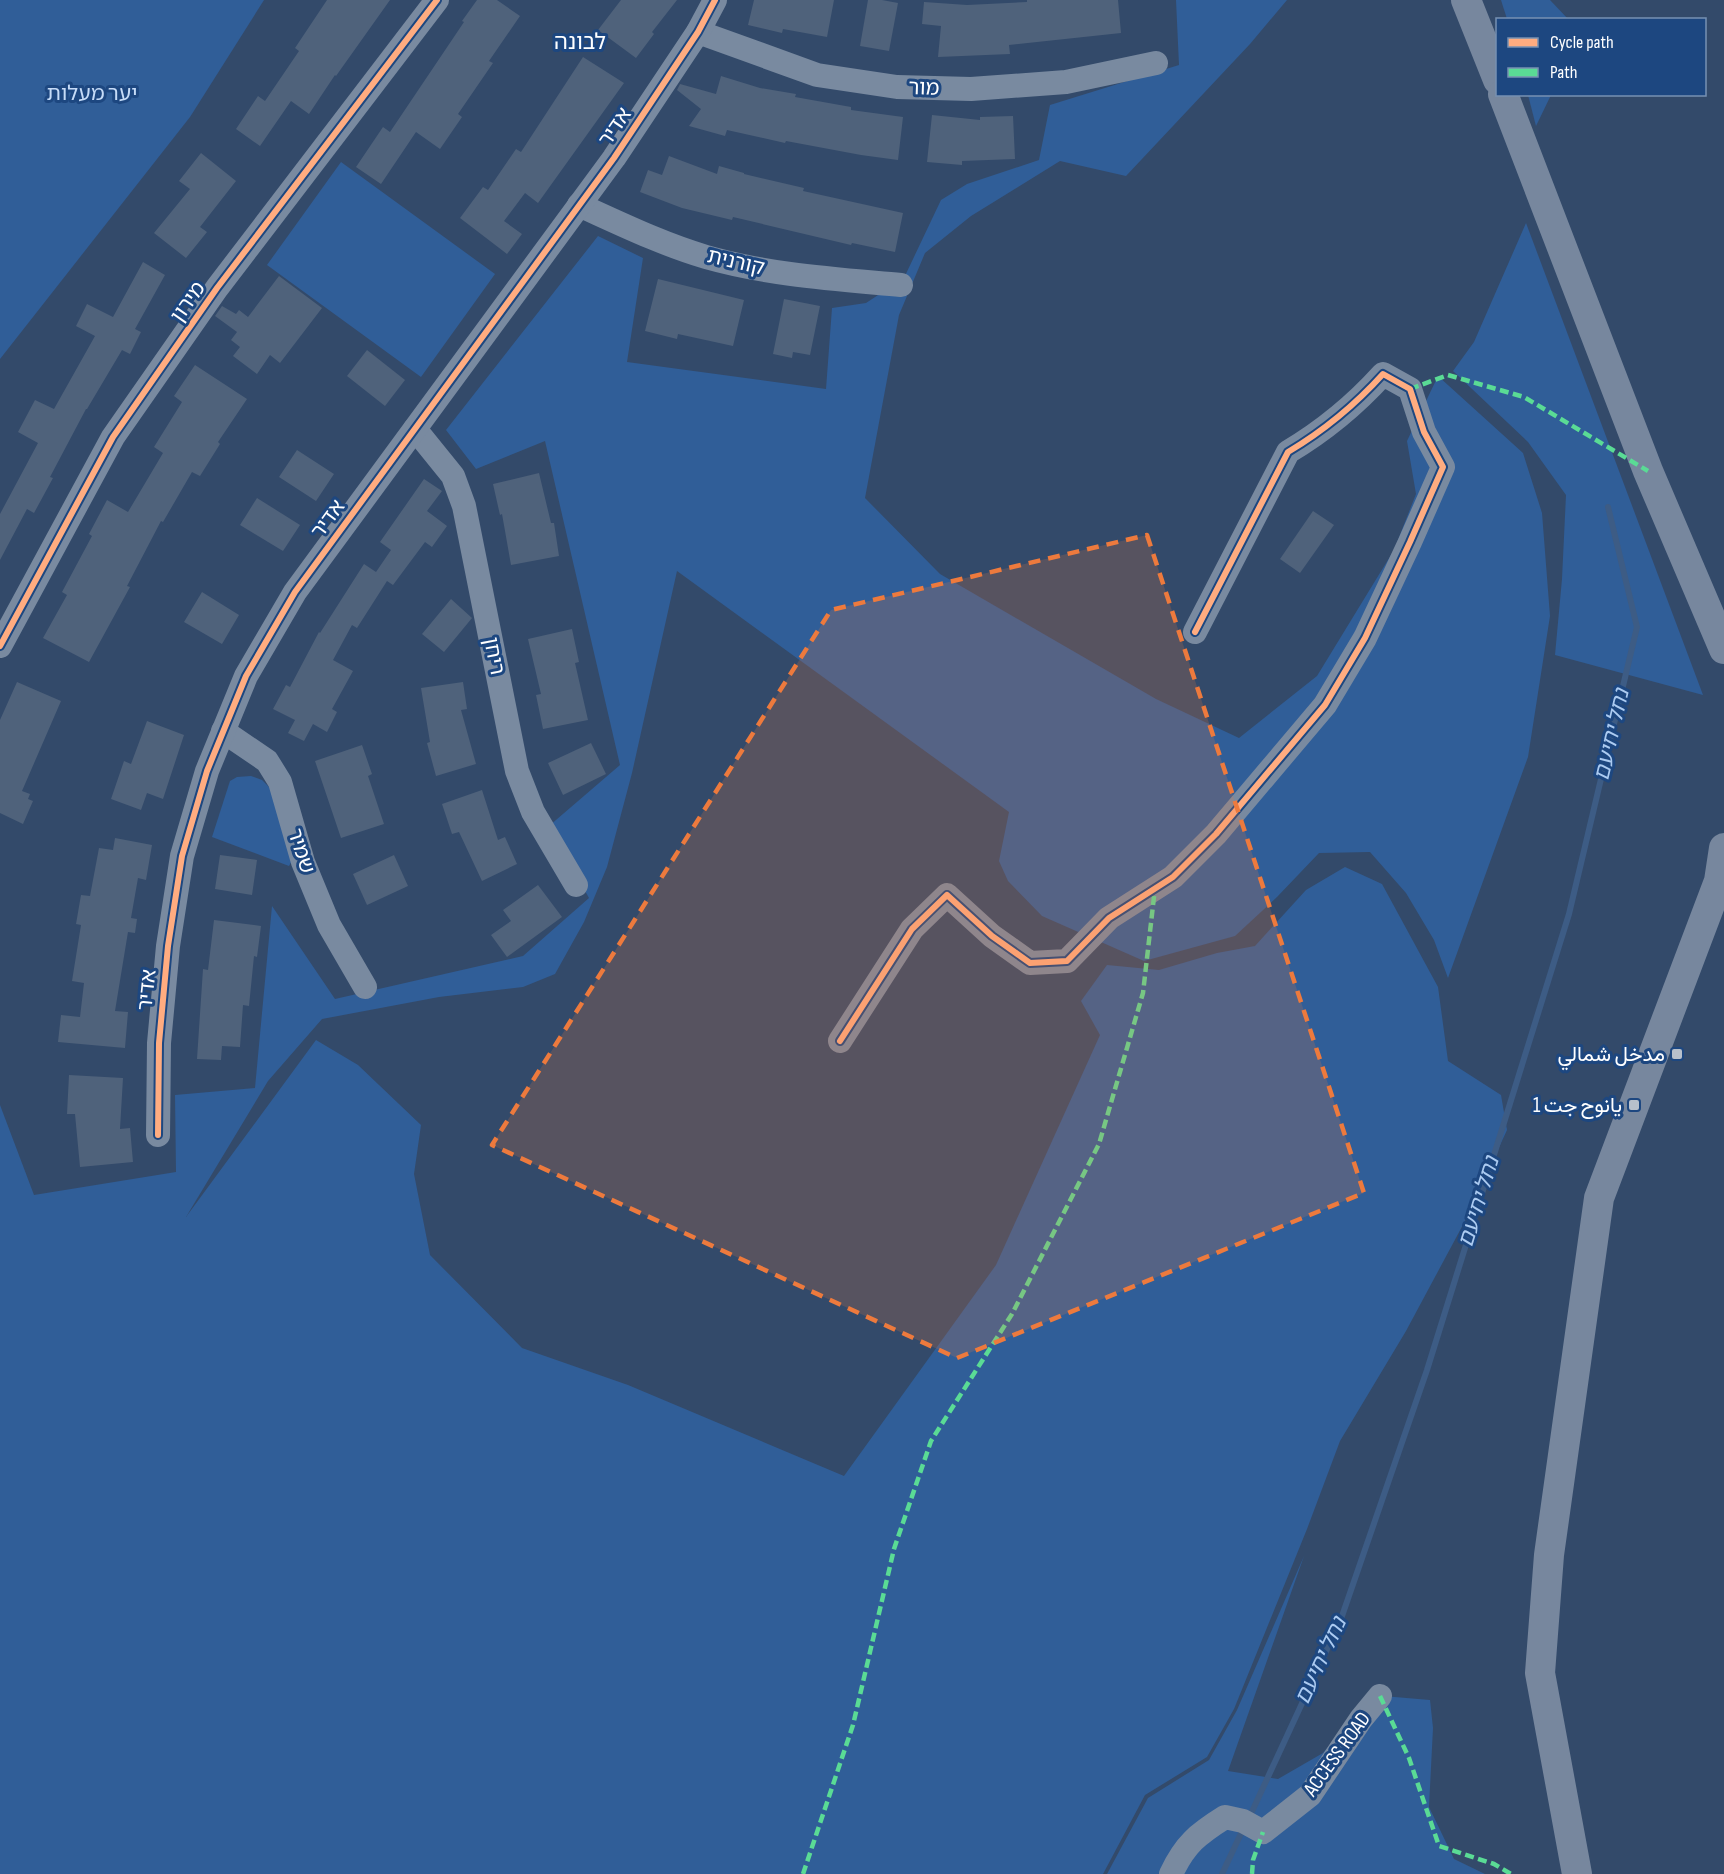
<svg xmlns="http://www.w3.org/2000/svg" width="1724" height="1874" font-family="'Sofia Sans Condensed',Vazirmatn,'Noto Sans Hebrew',sans-serif">
	<rect width="100%" height="100%" fill="#334a6a"/>
	<!-- green -->
	<g fill="#305e98">
		<path d="M 0,0 L 264,0 L 190,117 L 0,359 Z"/>
		<path d="M 1176,0 L 1287,0 L 1250,44 L 1126,176 L 1060,161 L 971,216 L 925,253 L 899,315 L 865,498 L 940,574 L 1156,699 L 1239,738 L 1317,676 L 1394,550 L 1416,494 L 1407,441 L 1438,376 L 1523,453 L 1542,513 L 1550,616 L 1528,757 L 1448,978 L 1434,940 L 1406,893 L 1370,852 L 1319,853 L 1277,897 L 1235,936 L 1144,961 L 1042,916 L 1008,881 L 999,861 L 1009,812 L 677,571 L 632,773 L 607,867 L 584,922 L 555,974 L 523,987 L 439,997 L 322,1019 L 268,1081 L 186,1217 L 316,1040 L 358,1065 L 421,1125 L 414,1174 L 430,1255 L 522,1348 L 628,1385 L 844,1476 L 996,1265 L 1100,1035 L 1081,1001 L 1107,965 L 1159,970 L 1217,953 L 1255,946 L 1306,890 L 1345,867 L 1382,884 L 1438,987 L 1448,1061 L 1501,1095 L 1507,1130 L 1465,1221 L 1406,1331 L 1340,1441 L 1307,1529 L 1234,1709 L 1207,1757 L 1145,1795 L 1103,1874 L 0,1874 L 0,1105 L 34,1195 L 176,1172 L 175,1095 L 255,1088 L 272,906 L 335,999 L 523,956 L 589,898 L 549,826 L 620,765 L 545,441 L 476,469 L 446,430 L 598,236 L 643,258 L 627,362 L 826,389 L 832,308 L 866,303 L 904,278 L 941,200 L 967,184 L 1039,160 L 1050,105 L 1179,65 Z"/>
		<path d="M 1501,0 L 1550,0 L 1568,19 L 1507,19 Z"/>
		<path d="M 1528,95 L 1551,95 L 1536,126 Z"/>
		<path d="M 341,162 L 495,274 L 421,377 L 267,265 Z"/>
		<path d="M 1526,223 L 1703,695 L 1555,655 L 1562,579 L 1566,495 L 1528,442 L 1453,371 L 1474,342 Z"/>
		<path d="M 251,776 L 262,780 L 270,788 L 293,859 L 289,866 L 212,837 L 230,781 L 237,777 Z"/>
		<path d="M 1304,1556 L 1228,1771 L 1278,1779 L 1323,1753 L 1371,1695 L 1430,1700 L 1433,1728 L 1429,1807 L 1454,1859 L 1485,1874 L 1107,1874 L 1148,1798 L 1209,1760 L 1237,1710 Z"/>
	</g>
	<g fill="none" stroke-linecap="round" stroke-linejoin="round">
		<!-- stream -->
		<g stroke="#3d5c85" stroke-width="6">
			<path d="M 1249,1818 L 1341,1619 L 1427,1370 L 1569,914 L 1637,627 L 1608,507"/>
			<path d="M 1222,1874 L 1244,1827"/>
		</g>
	</g>
	<!-- building -->
	<g fill="#4f627b">
		<path d="M 327,0 L 390,0 L 336,76 L 335,75 L 309,114 L 291,101 L 260,146 L 236,129 L 258,96 L 265,101 L 299,51 L 295,48 Z"/>
		<path d="M 477,0 L 497,0 L 520,16 L 489,61 L 493,63 L 458,114 L 462,117 L 440,149 L 416,132 L 381,184 L 356,167 L 383,127 L 390,132 L 464,22 L 462,21 Z"/>
		<path d="M 621,0 L 677,0 L 652,32 L 654,34 L 636,58 L 598,30 Z"/>
		<path d="M 754,0 L 834,0 L 827,37 L 783,29 L 782,33 L 748,25 Z"/>
		<path d="M 868,0 L 882,0 L 898,3 L 889,51 L 860,46 Z"/>
		<path d="M 1027,0 L 1118,0 L 1121,33 L 1009,45 L 1010,54 L 938,57 L 941,26 L 922,24 L 924,2 L 967,5 L 1027,2 Z"/>
		<path d="M 583,57 L 624,83 L 538,203 L 525,193 L 504,221 L 522,234 L 507,254 L 460,218 L 483,187 L 488,190 L 516,149 L 521,152 Z"/>
		<path d="M 721,76 L 760,88 L 796,94 L 795,97 L 851,107 L 851,110 L 903,117 L 898,160 L 861,155 L 786,141 L 785,143 L 727,130 L 725,136 L 689,126 L 701,109 L 677,90 L 680,84 L 716,94 Z"/>
		<path d="M 932,115 L 980,120 L 980,117 L 1013,116 L 1015,159 L 962,161 L 962,165 L 927,162 Z"/>
		<path d="M 201,153 L 236,181 L 200,227 L 207,232 L 186,258 L 154,233 L 190,189 L 179,181 Z"/>
		<path d="M 669,156 L 717,174 L 719,166 L 744,173 L 744,174 L 804,188 L 803,191 L 903,213 L 895,252 L 852,243 L 851,245 L 733,217 L 732,220 L 682,208 L 640,192 L 648,170 L 662,175 Z"/>
		<path d="M 143,262 L 165,275 L 135,329 L 141,332 L 130,354 L 122,350 L 87,409 L 86,409 L 50,477 L 53,478 L 34,513 L 27,509 L 0,560 L 0,514 L 38,443 L 18,432 L 35,400 L 54,409 L 95,336 L 76,326 L 87,304 L 113,317 Z"/>
		<path d="M 279,276 L 322,308 L 280,363 L 270,355 L 257,374 L 233,356 L 240,347 L 231,340 L 237,332 L 215,316 L 222,306 L 236,314 L 239,310 L 248,317 Z"/>
		<path d="M 658,279 L 744,300 L 733,346 L 678,334 L 677,339 L 645,331 Z"/>
		<path d="M 784,299 L 820,306 L 810,355 L 793,352 L 792,358 L 773,354 Z"/>
		<path d="M 367,350 L 405,380 L 385,406 L 347,376 Z"/>
		<path d="M 195,365 L 247,399 L 218,442 L 220,444 L 200,476 L 192,472 L 163,522 L 161,521 L 127,586 L 130,587 L 89,662 L 43,638 L 67,595 L 62,592 L 92,536 L 89,534 L 107,500 L 128,512 L 163,453 L 154,447 L 182,402 L 174,396 Z"/>
		<path d="M 297,450 L 334,474 L 316,501 L 279,477 Z"/>
		<path d="M 539,473 L 551,523 L 554,523 L 559,556 L 511,565 L 502,514 L 500,515 L 493,484 Z"/>
		<path d="M 424,479 L 442,491 L 427,511 L 447,526 L 432,547 L 425,542 L 393,585 L 387,581 L 357,628 L 352,625 L 333,660 L 353,671 L 332,709 L 337,712 L 327,732 L 313,724 L 304,741 L 288,733 L 295,720 L 273,709 L 286,685 L 290,687 L 319,632 L 320,633 L 364,564 L 376,572 L 391,550 L 380,542 Z"/>
		<path d="M 257,498 L 300,525 L 283,551 L 240,525 Z"/>
		<path d="M 1313,511 L 1334,525 L 1300,573 L 1280,559 Z"/>
		<path d="M 202,592 L 239,615 L 222,644 L 184,622 Z"/>
		<path d="M 451,599 L 472,618 L 444,652 L 422,634 Z"/>
		<path d="M 572,629 L 579,662 L 575,663 L 588,720 L 543,729 L 536,695 L 541,694 L 528,639 Z"/>
		<path d="M 17,682 L 61,701 L 22,791 L 30,794 L 28,799 L 33,801 L 23,824 L 0,813 L 0,720 Z"/>
		<path d="M 463,682 L 467,709 L 461,710 L 476,764 L 436,776 L 427,743 L 430,742 L 421,688 Z"/>
		<path d="M 147,721 L 184,735 L 163,799 L 147,793 L 141,810 L 111,799 L 124,761 L 131,764 Z"/>
		<path d="M 591,743 L 606,774 L 563,795 L 548,763 Z"/>
		<path d="M 362,745 L 372,774 L 368,776 L 384,824 L 341,838 L 315,761 Z"/>
		<path d="M 482,790 L 498,840 L 505,837 L 517,864 L 482,881 L 459,832 L 452,834 L 442,804 Z"/>
		<path d="M 115,838 L 152,845 L 146,880 L 138,878 L 131,918 L 137,919 L 135,933 L 128,932 L 115,1011 L 128,1012 L 125,1048 L 58,1042 L 61,1015 L 80,1017 L 84,983 L 72,981 L 81,925 L 76,924 L 81,895 L 90,896 L 99,848 L 113,850 Z"/>
		<path d="M 220,855 L 257,860 L 252,895 L 215,889 Z"/>
		<path d="M 394,855 L 408,886 L 367,905 L 353,874 Z"/>
		<path d="M 538,885 L 562,917 L 507,957 L 491,935 L 511,921 L 503,910 Z"/>
		<path d="M 214,920 L 261,926 L 257,957 L 254,956 L 249,1006 L 243,1005 L 240,1047 L 222,1046 L 221,1060 L 197,1059 L 203,969 L 208,970 Z"/>
		<path d="M 69,1075 L 123,1078 L 120,1129 L 130,1128 L 133,1162 L 80,1167 L 75,1114 L 67,1114 Z"/>
	</g>
	<g fill="none" stroke-linecap="round" stroke-linejoin="round">
		<!-- minor -->
		<g stroke="#798aa0" stroke-width="24">
			<path d="M 698,32 L 817,75 L 897,87 L 971,89 L 1066,82 L 1156,63"/>
			<path d="M 579,205 C 621,224 662,244 706,257 C 769,275 836,279 901,285"/>
			<path d="M 415,429 L 453,476 L 464,506 L 517,771 L 533,812 L 576,885"/>
			<path d="M 0,646 L 113,437 L 217,288 L 437,0"/>
			<path d="M 223,731 L 267,761 L 280,782 L 303,862 L 329,925 L 365,987"/>
			<path d="M 840,1041 L 912,929 L 947,895 L 992,936 L 1030,963 L 1067,961 L 1109,918 L 1173,877 L 1216,834 L 1325,705 L 1365,638 L 1410,542 L 1443,467 L 1424,432 L 1410,389 L 1383,374 C 1355,405 1325,430 1288,452 L 1195,632"/>
			<path d="M 158,1135 L 159,1043 L 168,946 L 182,856 L 207,771 L 246,676 L 295,592 L 614,158 L 698,32 L 715,0"/>
			<path d="M 1171,1874 C 1185,1844 1198,1834 1225,1817 L 1243,1821 L 1263,1832 L 1310,1795 L 1361,1719 L 1380,1696"/>
		</g>
		<!-- major -->
		<g stroke="#77879e" stroke-width="30">
			<path d="M 1466,0 L 1498,80"/>
			<path d="M 1503,94 L 1648,471 L 1724,649"/>
			<path d="M 1577,1874 L 1540,1673 L 1549,1555 L 1599,1198 L 1719,881 L 1724,848"/>
		</g>
		<!-- quiet -->
		<g stroke="#5adb95" stroke-width="4.5" stroke-dasharray="9 4.5" stroke-linecap="butt">
			<path d="M 1410,389 L 1448,375 L 1524,397 L 1648,471"/>
			<path d="M 1380,1696 L 1409,1758 L 1439,1846 L 1494,1864 L 1511,1874"/>
			<path d="M 803,1874 L 853,1725 L 894,1549 L 931,1441 L 1012,1314 L 1099,1144 L 1143,993 L 1155,888"/>
			<path d="M 1252,1874 L 1253,1860 L 1263,1832"/>
		</g>
		<defs>
			<g id="cycleway">
				<path d="M 0,646 L 113,437 L 217,288 L 437,0"/>
				<path d="M 840,1041 L 912,929 L 947,895 L 992,936 L 1030,963 L 1067,961 L 1109,918 L 1173,877 L 1216,834 L 1325,705 L 1365,638 L 1410,542 L 1443,467 L 1424,432 L 1410,389 L 1383,374 C 1355,405 1325,430 1288,452 L 1195,632"/>
				<path d="M 158,1135 L 159,1043 L 168,946 L 182,856 L 207,771 L 246,676 L 295,592 L 614,158 L 698,32 L 715,0"/>
			</g>
		</defs>
		<!-- cycleway casing -->
		<use href="#cycleway" stroke="#1d4780" stroke-width="10"/>
		<!-- cycleway -->
		<use href="#cycleway" stroke="#ffac80" stroke-width="6"/>
	</g>
	<!-- marked area -->
	<path fill="#ed7a3d" fill-opacity="0.2" stroke="#ed7a3d" stroke-width="4.5" stroke-dasharray="12 8" stroke-linejoin="round" d="M 1147,535 L 1364,1193 L 957,1358 L 492,1145 L 831,610 Z"/>
	<!-- markers -->
	<g fill="#b8c0cb" stroke="#1d4780" stroke-width="2">
		<rect x="1671" y="1048" width="12" height="12" rx="3"/>
		<rect x="1628" y="1099" width="12" height="12" rx="3"/>
	</g>
	<g text-anchor="middle" dominant-baseline="central" stroke-width="6" stroke-linejoin="round" paint-order="stroke">
		<!-- street labels -->
		<g font-size="21" fill="#fff" stroke="#1d4780">
			<text transform="translate(924 88) rotate(2)">מור</text>
			<text transform="translate(615 127) rotate(-56)">אדיר</text>
			<text transform="translate(736 262) rotate(13)">קורנית</text>
			<text transform="translate(188 302) rotate(-55)">מירון</text>
			<text transform="translate(328 519) rotate(-54)">אדיר</text>
			<text transform="translate(494 656) rotate(79)">ריחן</text>
			<text transform="translate(301 851) rotate(72)">שמיר</text>
			<text transform="translate(147 990) rotate(-84)">אדיר</text>
			<text transform="translate(1337 1754) rotate(-54)">ACCESS ROAD</text>
		</g>
		<!-- park labels -->
		<g font-size="21" fill="#c5dbf7" stroke="#1d4780">
			<text x="92" y="93">יער מעלות</text>
		</g>
		<!-- poi labels -->
		<g font-size="21" fill="#fff" stroke="#1d4780" text-anchor="end">
			<text x="1665" y="1054">مدخل شمالي</text>
			<text x="1622" y="1105">يانوح جت 1</text>
		</g>
		<!-- neighbourhood labels -->
		<g font-size="22" fill="#fff" stroke="#1d4780">
			<text x="580" y="42">לבונה</text>
		</g>
		<!-- water labels -->
		<g font-size="22" font-style="italic" fill="#accbf1" stroke="#1d4780">
			<text transform="translate(1612 735) rotate(-77)">נחל יחיעם</text>
			<text transform="translate(1479 1202) rotate(-73)">נחל יחיעם</text>
			<text transform="translate(1321 1661) rotate(-65)">נחל יחיעם</text>
		</g>
	</g>
	<!-- legend -->
	<rect x="1496" y="18" width="210" height="78" fill="#1d4780" stroke="#7791b3" stroke-width="1.5"/>
	<rect x="1508" y="38" width="30" height="9" fill="#ffac80" stroke="#7791b3" stroke-width="1.5"/>
	<text x="1550" y="48" font-size="18" fill="#ffffff">Cycle path</text>
	<rect x="1508" y="68" width="30" height="9" fill="#5adb95" stroke="#7791b3" stroke-width="1.5"/>
	<text x="1550" y="78" font-size="18" fill="#ffffff">Path</text>
</svg>
